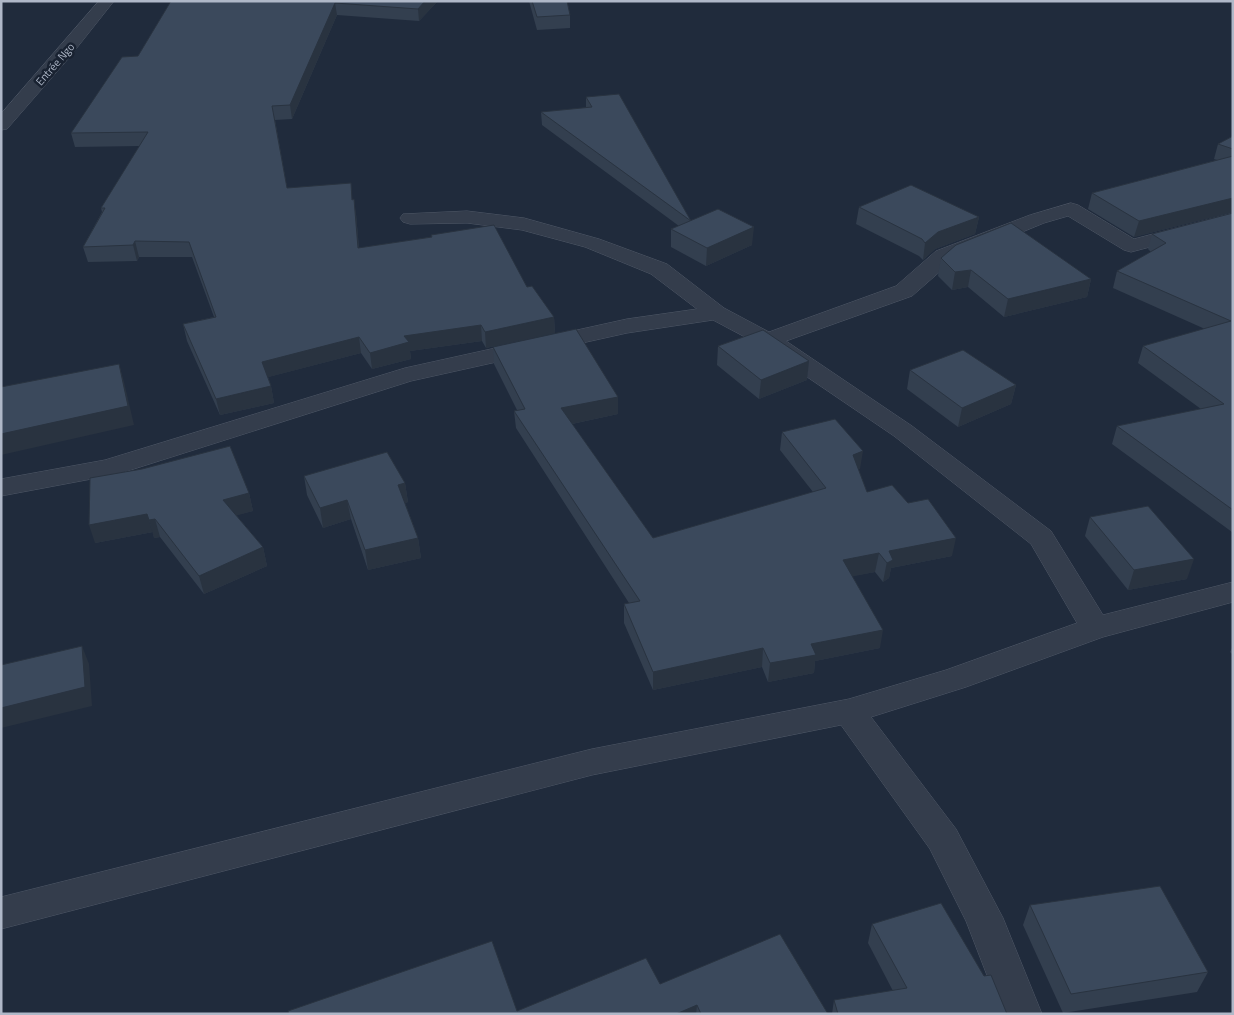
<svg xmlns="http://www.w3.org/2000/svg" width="1234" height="1015" font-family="'Titillium Web',sans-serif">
	<rect width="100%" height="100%" fill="#202b3c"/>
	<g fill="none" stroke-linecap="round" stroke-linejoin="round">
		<defs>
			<path id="minor" d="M 1071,203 L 1078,205 L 1134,239 L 1233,213 L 1233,225 L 1131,252 L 1124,250 L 1068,216 L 1044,223 L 952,261 L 912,296 L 786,341 L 912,426 L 1051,531 L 1103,615 L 1233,582 L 1233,602 L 1103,637 L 966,687 L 871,717 L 956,829 L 1003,918 L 1042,1014 L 1002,1014 L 966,921 L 930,849 L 841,725 L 592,775 L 1,929 L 1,897 L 592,749 L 849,699 L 946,670 L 1077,623 L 1031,544 L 894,436 L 760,345 L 713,320 L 627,333 L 411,381 L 118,474 L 1,496 L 1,479 L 105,460 L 405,368 L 627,319 L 697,309 L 651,274 L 585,247 L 522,230 L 467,223 L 410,224 L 403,222 L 400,218 L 403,214 L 467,211 L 524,218 L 599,239 L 667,264 L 724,308 L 769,332 L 896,286 L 936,251 L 1030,215 Z"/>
			<path id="tertiary" d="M 99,1 L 114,1 L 68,59 L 7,129 L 1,130 L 1,114 Z"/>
		</defs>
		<!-- minor casing -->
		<use href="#minor" stroke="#4f5867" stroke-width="1"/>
		<!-- tertiary casing -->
		<use href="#tertiary" stroke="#4f5867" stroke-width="1"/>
		<!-- minor -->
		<use href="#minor" fill="#343d4c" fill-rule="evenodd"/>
		<!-- tertiary -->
		<use href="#tertiary" fill="#343d4c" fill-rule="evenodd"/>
	</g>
	<!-- wall -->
	<g fill="#333f4f">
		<path d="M 171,1 L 438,1 L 419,21 L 337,15 L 292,119 L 275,120 L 287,188 L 353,199 L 356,214 L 359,248 L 431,237 L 431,235 L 527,287 L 554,317 L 555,333 L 486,348 L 482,341 L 410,351 L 411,359 L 372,369 L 361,353 L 268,377 L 271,386 L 274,403 L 220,415 L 187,341 L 183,324 L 214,317 L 192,257 L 139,257 L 137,261 L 88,262 L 83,247 L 102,212 L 101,208 L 140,146 L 75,147 L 71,133 L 138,56 Z"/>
		<path d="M 529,1 L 567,1 L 570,15 L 570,28 L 537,30 Z"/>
		<path d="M 586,97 L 691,221 L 752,245 L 706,266 L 671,247 L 671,229 L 679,226 L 542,125 L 541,112 L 586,108 Z"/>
		<path d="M 1233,136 L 1233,212 L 1134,237 L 1088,209 L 1092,193 L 1217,160 L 1214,159 L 1218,144 Z"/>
		<path d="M 859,207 L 979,217 L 975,234 L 935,249 L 923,260 L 919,256 L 856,224 Z"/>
		<path d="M 1233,213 L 1233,532 L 1232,532 L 1112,444 L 1117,426 L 1201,409 L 1138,363 L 1143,346 L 1205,329 L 1113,288 L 1117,271 L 1151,252 L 1148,249 L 1152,234 Z"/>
		<path d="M 941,258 L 1091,279 L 1087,297 L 1004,317 L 968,287 L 952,290 L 938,276 Z"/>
		<path d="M 718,346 L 809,361 L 807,380 L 759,399 L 717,365 Z"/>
		<path d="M 493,347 L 618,414 L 572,424 L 653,538 L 813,492 L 780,450 L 782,432 L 860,469 L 858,469 L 867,492 L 952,556 L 891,568 L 889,578 L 883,582 L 875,572 L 852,576 L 880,648 L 815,661 L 814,673 L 768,682 L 762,667 L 653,690 L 624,623 L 624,604 L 629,603 L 516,428 L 514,411 L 517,410 L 494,364 Z"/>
		<path d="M 910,370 L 1016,385 L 1011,404 L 958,427 L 907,389 Z"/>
		<path d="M 142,469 L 249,493 L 253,511 L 236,515 L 263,547 L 267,566 L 204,594 L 160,537 L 154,538 L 153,532 L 95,543 Z"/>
		<path d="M 304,476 L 405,483 L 408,502 L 405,503 L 418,538 L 421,558 L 368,570 L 351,519 L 323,528 L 307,495 Z"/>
		<path d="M 1090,517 L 1187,579 L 1128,590 L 1085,536 Z"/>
		<path d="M 1233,646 L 1233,655 L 1230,652 Z"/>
		<path d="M 1030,905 L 1208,972 L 1197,992 L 1063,1013 L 1023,925 Z"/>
		<path d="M 872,924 L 984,976 L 893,991 L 868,943 Z"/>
		<path d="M 660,984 L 828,1014 L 289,1014 L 517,1011 Z"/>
		<path d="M 834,1000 L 838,1014 L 832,1014 Z"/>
	</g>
	<!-- shaded-wall -->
	<g fill="#293340">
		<path d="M 425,1 L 438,1 L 419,21 L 418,9 Z"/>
		<path d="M 335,3 L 337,15 L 292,119 L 290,105 Z"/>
		<path d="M 1233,198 L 1233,212 L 1134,237 L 1139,221 Z"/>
		<path d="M 354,199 L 356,214 L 360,264 L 358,248 Z"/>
		<path d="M 979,217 L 975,234 L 935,249 L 923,260 L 925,243 L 938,232 Z"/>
		<path d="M 754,227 L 752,245 L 706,266 L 707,248 Z"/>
		<path d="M 135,241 L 139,257 L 137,261 L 133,245 Z"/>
		<path d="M 971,270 L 968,287 L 952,290 L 955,272 Z"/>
		<path d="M 1091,279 L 1087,297 L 1004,317 L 1008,299 Z"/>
		<path d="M 554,317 L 555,333 L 486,348 L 485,332 Z"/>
		<path d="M 481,325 L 482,341 L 410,351 L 411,359 L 372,369 L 370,353 L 404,336 Z"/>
		<path d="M 359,337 L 361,353 L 265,378 L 262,362 Z"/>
		<path d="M 809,361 L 807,380 L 759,399 L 761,380 Z"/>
		<path d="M 119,364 L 124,382 L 134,425 L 1,455 L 1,434 Z"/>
		<path d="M 1016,385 L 1011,404 L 958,427 L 962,408 Z"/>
		<path d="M 271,386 L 274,403 L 220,415 L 216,399 Z"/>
		<path d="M 618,397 L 618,414 L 562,426 L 561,408 Z"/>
		<path d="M 863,451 L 860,469 L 850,473 L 853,455 Z"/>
		<path d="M 405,483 L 408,502 L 400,505 L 398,485 Z"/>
		<path d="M 249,493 L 253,511 L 228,518 L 223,500 Z"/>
		<path d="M 347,500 L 351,519 L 323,528 L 320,508 Z"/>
		<path d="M 147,514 L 153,532 L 95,543 L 89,525 Z"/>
		<path d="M 155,519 L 160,537 L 154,538 L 149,520 Z"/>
		<path d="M 418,538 L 421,558 L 368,570 L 365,550 Z"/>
		<path d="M 956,538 L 952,556 L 891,568 L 889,578 L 883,582 L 889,551 Z"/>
		<path d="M 263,547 L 267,566 L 204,594 L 199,576 Z"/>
		<path d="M 879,553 L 875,572 L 840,579 L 843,560 Z"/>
		<path d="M 1194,559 L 1187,579 L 1128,590 L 1134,570 Z"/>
		<path d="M 883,630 L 880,648 L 815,661 L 814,673 L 768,682 L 770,663 L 811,644 Z"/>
		<path d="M 82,646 L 89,664 L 92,706 L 1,728 L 1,708 Z"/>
		<path d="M 763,648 L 762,667 L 653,690 L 653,672 Z"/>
		<path d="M 697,1005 L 696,1014 L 676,1014 Z"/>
	</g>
	<!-- building -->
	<g fill="#3b495c" stroke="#293340">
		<path d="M 171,1 L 425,1 L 418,9 L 335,3 L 290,105 L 272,106 L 287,188 L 351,183 L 352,200 L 354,199 L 358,248 L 432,237 L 431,235 L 494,225 L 527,287 L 532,286 L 554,317 L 485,332 L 481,325 L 404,336 L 409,342 L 370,353 L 359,337 L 262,362 L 271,386 L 216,399 L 183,324 L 216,317 L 189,242 L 135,241 L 133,245 L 83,247 L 105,208 L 101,208 L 148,132 L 71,133 L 122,57 L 138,56 Z"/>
		<path d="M 532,1 L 567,1 L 570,15 L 537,17 Z"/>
		<path d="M 619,94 L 691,221 L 541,112 L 592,107 L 586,97 Z"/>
		<path d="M 1233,136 L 1233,149 L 1218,144 Z"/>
		<path d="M 1233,156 L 1233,198 L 1139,221 L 1092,193 Z"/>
		<path d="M 911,185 L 979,217 L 938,232 L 925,243 L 922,239 L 859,207 Z"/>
		<path d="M 718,209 L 754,227 L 707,248 L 671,229 Z"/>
		<path d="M 1233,213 L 1233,510 L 1117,426 L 1224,404 L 1143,346 L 1231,321 L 1117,271 L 1166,243 L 1152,234 Z"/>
		<path d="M 1011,223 L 1091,279 L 1008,299 L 971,270 L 955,272 L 941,258 L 956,245 Z"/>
		<path d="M 576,329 L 618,397 L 561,408 L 653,538 L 826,488 L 782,432 L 835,419 L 863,451 L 853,455 L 867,492 L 892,485 L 908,503 L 928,499 L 956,538 L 889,551 L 893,560 L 887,563 L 879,553 L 843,560 L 883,630 L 811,644 L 816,655 L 770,663 L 763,648 L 653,672 L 624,604 L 640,601 L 514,411 L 525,409 L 493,347 Z"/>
		<path d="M 763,330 L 809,361 L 761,380 L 718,346 Z"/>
		<path d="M 963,350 L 1016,385 L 962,408 L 910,370 Z"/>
		<path d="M 119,364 L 128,406 L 1,434 L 1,387 Z"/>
		<path d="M 230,446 L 249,493 L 223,500 L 263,547 L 199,576 L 155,519 L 149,520 L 147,514 L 89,525 L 90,478 L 142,469 Z"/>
		<path d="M 387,452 L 405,483 L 398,485 L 418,538 L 365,550 L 347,500 L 320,508 L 304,476 Z"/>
		<path d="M 1148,506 L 1194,559 L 1134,570 L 1090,517 Z"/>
		<path d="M 82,646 L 85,687 L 1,708 L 1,665 Z"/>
		<path d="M 1160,886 L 1208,972 L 1071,994 L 1030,905 Z"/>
		<path d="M 941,903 L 984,976 L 991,975 L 1007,1014 L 838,1014 L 834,1000 L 907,988 L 872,924 Z"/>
		<path d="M 780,934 L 828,1014 L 701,1014 L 697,1005 L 676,1014 L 289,1014 L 288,1011 L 492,941 L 517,1011 L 646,958 L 660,984 Z"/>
	</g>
	<g text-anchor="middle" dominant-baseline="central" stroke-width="5" stroke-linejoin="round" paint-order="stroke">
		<!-- far-street labels -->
		<g font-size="11" fill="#afb8c8" stroke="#192231">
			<text transform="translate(55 64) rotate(-49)">Entrée Ngo</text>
		</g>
	</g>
	<!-- border -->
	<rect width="1234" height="1015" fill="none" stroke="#afb8c8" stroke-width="5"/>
</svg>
